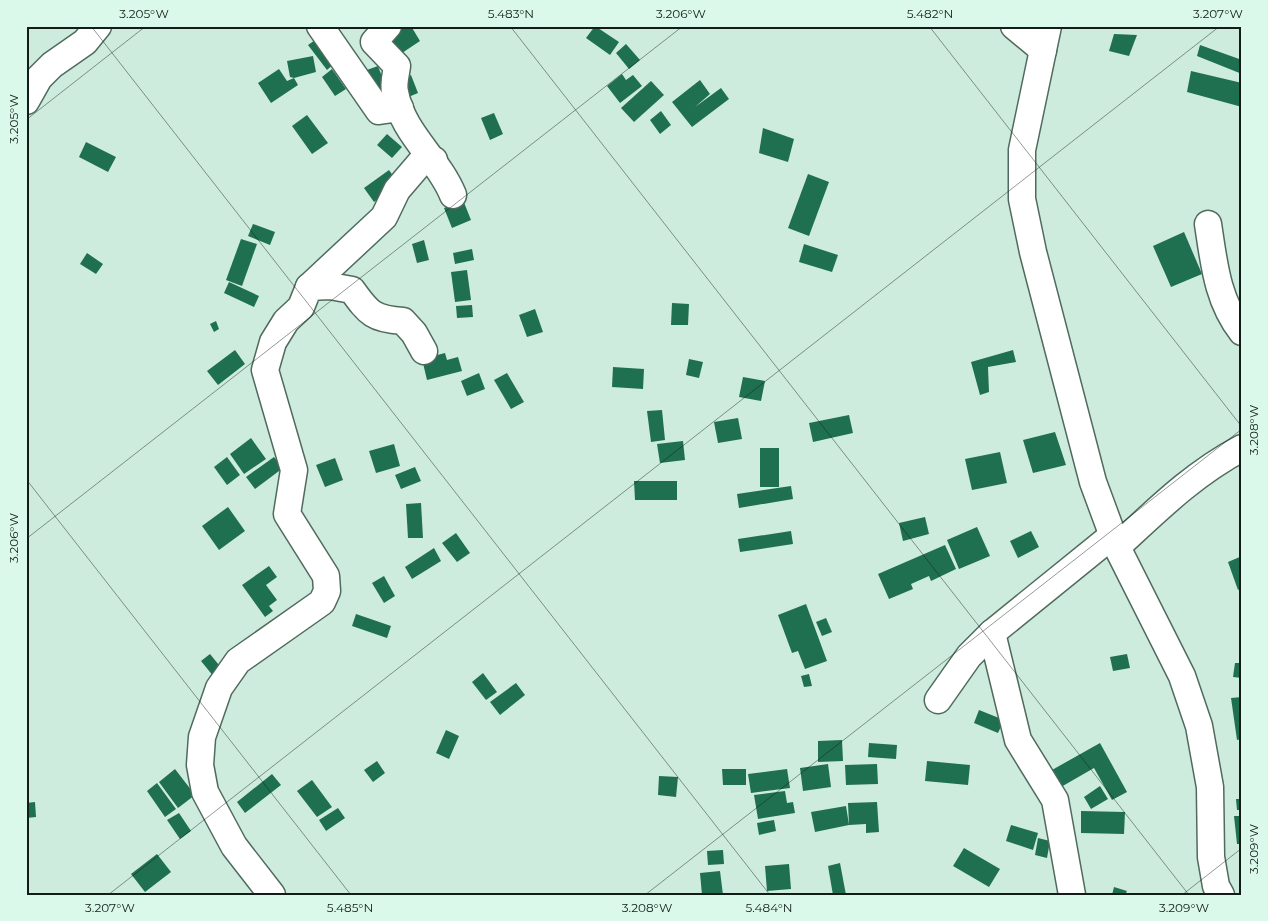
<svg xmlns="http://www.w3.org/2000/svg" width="1268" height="921" font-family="Montserrat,sans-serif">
	<rect width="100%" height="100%" fill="#ceecdd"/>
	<!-- building -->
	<g fill="#1f6f51">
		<path d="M 403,26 L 411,26 L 420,41 L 396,57 L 384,38 Z"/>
		<path d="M 595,26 L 619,42 L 610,55 L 586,38 Z"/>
		<path d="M 1114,34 L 1137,35 L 1129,56 L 1109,51 Z"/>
		<path d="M 318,38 L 336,62 L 327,70 L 308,45 Z"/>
		<path d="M 626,44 L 640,60 L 629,69 L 616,53 Z"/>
		<path d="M 1200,45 L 1242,60 L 1242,74 L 1197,56 Z"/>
		<path d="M 313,56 L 316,72 L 294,78 L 298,85 L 271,103 L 258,83 L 279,69 L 287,81 L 294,78 L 290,77 L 287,61 Z"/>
		<path d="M 378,66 L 389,95 L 376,101 L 364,71 Z"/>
		<path d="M 332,69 L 346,89 L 335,96 L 322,77 Z"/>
		<path d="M 1191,71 L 1242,83 L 1242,107 L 1187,92 Z"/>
		<path d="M 622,74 L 626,80 L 633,75 L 642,86 L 620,103 L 607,86 Z"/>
		<path d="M 411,75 L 418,93 L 406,98 L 399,80 Z"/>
		<path d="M 700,80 L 710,94 L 695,107 L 721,88 L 729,99 L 692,127 L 672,102 Z"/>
		<path d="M 651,81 L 664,95 L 634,122 L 621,108 Z"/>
		<path d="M 661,111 L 671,125 L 660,134 L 650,120 Z"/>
		<path d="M 494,113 L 503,134 L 490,140 L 481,118 Z"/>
		<path d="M 307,115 L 328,143 L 312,154 L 292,126 Z"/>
		<path d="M 763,128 L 794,139 L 788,162 L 759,153 Z"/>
		<path d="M 387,134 L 402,147 L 392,158 L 377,145 Z"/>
		<path d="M 86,142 L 116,157 L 108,172 L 79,157 Z"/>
		<path d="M 389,170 L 399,184 L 374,202 L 364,188 Z"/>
		<path d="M 808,174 L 829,182 L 809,236 L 788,228 Z"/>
		<path d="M 463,200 L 471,220 L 452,228 L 444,208 Z"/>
		<path d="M 253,224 L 275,232 L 270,245 L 248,236 Z"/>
		<path d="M 1184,232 L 1202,274 L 1171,287 L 1153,246 Z"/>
		<path d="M 241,239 L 257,244 L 242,286 L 226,280 Z"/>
		<path d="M 424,240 L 429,260 L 417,263 L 412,244 Z"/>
		<path d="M 804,244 L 838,255 L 832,272 L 799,262 Z"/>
		<path d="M 472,249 L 474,260 L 455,264 L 453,253 Z"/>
		<path d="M 87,253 L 103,264 L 96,274 L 80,264 Z"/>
		<path d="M 467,270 L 471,300 L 455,302 L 451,272 Z"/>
		<path d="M 229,282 L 259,296 L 254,307 L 224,293 Z"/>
		<path d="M 672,303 L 689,304 L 688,325 L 671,325 Z"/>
		<path d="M 472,305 L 473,317 L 457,318 L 456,306 Z"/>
		<path d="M 535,309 L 543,332 L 527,337 L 519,315 Z"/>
		<path d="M 216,321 L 219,329 L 214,332 L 210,324 Z"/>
		<path d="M 235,350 L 245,364 L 218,385 L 207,371 Z"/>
		<path d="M 1013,350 L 1016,362 L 988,367 L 989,392 L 980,395 L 971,362 Z"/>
		<path d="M 445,353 L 447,360 L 458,357 L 462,371 L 427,380 L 422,359 Z"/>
		<path d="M 689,359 L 703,362 L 699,378 L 686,375 Z"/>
		<path d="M 613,367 L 644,369 L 643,389 L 612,387 Z"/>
		<path d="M 479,373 L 485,389 L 467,396 L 461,381 Z"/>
		<path d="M 507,373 L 524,402 L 511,409 L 494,380 Z"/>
		<path d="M 743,377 L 765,381 L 761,401 L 739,397 Z"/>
		<path d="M 662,410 L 665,440 L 651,442 L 647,411 Z"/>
		<path d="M 849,415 L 853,433 L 813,442 L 809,423 Z"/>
		<path d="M 738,418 L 742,439 L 718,443 L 714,422 Z"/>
		<path d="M 1055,432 L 1066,465 L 1033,473 L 1023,440 Z"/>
		<path d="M 251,438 L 266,459 L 244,474 L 230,454 Z"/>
		<path d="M 683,441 L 685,460 L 660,463 L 657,444 Z"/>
		<path d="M 394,444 L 400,466 L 376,473 L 369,451 Z"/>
		<rect x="760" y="448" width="19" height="39"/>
		<path d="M 1000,452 L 1007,483 L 972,490 L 965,459 Z"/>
		<path d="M 227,457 L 240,475 L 227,485 L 214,467 Z"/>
		<path d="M 274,457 L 283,468 L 255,489 L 246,477 Z"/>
		<path d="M 335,458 L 343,480 L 325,487 L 316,465 Z"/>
		<path d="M 415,467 L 421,481 L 401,489 L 395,475 Z"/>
		<path d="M 634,481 L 677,481 L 677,500 L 635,500 Z"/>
		<path d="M 791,486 L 793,499 L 739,508 L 737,494 Z"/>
		<path d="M 421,503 L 423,538 L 408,538 L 406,504 Z"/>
		<path d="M 228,507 L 245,531 L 219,550 L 202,526 Z"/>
		<path d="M 925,517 L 929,534 L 903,541 L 899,523 Z"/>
		<path d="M 977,527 L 990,556 L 959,569 L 947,540 Z"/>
		<path d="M 791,531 L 793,544 L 740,552 L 738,539 Z"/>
		<path d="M 1031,531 L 1039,547 L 1018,558 L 1010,541 Z"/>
		<path d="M 456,533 L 470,553 L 457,562 L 442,543 Z"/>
		<path d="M 945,545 L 956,569 L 931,581 L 929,576 L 911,584 L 913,589 L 889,599 L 878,574 Z"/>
		<path d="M 434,548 L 441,561 L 412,579 L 405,567 Z"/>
		<path d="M 1242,556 L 1242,588 L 1238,590 L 1228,562 Z"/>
		<path d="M 269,566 L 277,577 L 266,585 L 277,600 L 269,606 L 273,611 L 265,617 L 242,585 Z"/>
		<path d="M 384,576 L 395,596 L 384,603 L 372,583 Z"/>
		<path d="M 806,604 L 827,661 L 805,669 L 798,651 L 792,653 L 778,615 Z"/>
		<path d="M 356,614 L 391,626 L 387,638 L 352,626 Z"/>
		<path d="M 826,618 L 832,632 L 822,636 L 816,622 Z"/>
		<path d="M 210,654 L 223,670 L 214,677 L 201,661 Z"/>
		<path d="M 1127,654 L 1130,668 L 1113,671 L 1110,657 Z"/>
		<path d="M 1235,663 L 1242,663 L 1242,678 L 1233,677 Z"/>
		<path d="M 483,673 L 497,692 L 486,700 L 472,682 Z"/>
		<path d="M 809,674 L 812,686 L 804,687 L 801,676 Z"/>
		<path d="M 516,683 L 525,695 L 500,715 L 490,702 Z"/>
		<path d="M 1242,697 L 1242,739 L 1237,740 L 1231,698 Z"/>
		<path d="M 979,710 L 1004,720 L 998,733 L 974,723 Z"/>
		<path d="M 446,730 L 459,736 L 449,759 L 436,753 Z"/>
		<path d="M 842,740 L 843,761 L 818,762 L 818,741 Z"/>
		<path d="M 869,743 L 897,745 L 896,759 L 868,757 Z"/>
		<path d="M 1100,743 L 1127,792 L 1112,800 L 1094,768 L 1061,787 L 1052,770 Z"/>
		<path d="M 377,761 L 385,773 L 373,782 L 364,770 Z"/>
		<path d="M 927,761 L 970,765 L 968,785 L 925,781 Z"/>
		<path d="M 828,764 L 831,787 L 803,791 L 800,768 Z"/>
		<path d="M 877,764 L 878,784 L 846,785 L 845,765 Z"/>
		<path d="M 175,769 L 195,795 L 178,808 L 159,782 Z"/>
		<path d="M 722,769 L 746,769 L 746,785 L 723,785 Z"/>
		<path d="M 787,769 L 790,788 L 751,793 L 748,774 Z"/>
		<path d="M 272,774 L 281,785 L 245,813 L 237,802 Z"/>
		<path d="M 659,776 L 678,777 L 676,797 L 658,795 Z"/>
		<path d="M 312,780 L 332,807 L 317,817 L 297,791 Z"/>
		<path d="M 157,783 L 176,809 L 165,817 L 147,791 Z"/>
		<path d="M 1100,786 L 1108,799 L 1091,809 L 1084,797 Z"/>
		<path d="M 785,791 L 787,803 L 793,802 L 795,813 L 758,819 L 754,795 Z"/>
		<path d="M 1236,799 L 1242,799 L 1242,810 L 1237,810 Z"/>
		<path d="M 35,802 L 36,817 L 26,818 L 26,803 Z"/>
		<path d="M 877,802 L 879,832 L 866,833 L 866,824 L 849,825 L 815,832 L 811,812 L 846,806 L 849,825 L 848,803 Z"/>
		<path d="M 338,808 L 345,818 L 326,831 L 319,820 Z"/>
		<path d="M 1081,811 L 1125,812 L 1124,834 L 1081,833 Z"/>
		<path d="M 179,813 L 191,831 L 180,839 L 167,820 Z"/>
		<path d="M 1234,816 L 1242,816 L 1242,844 L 1237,844 Z"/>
		<path d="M 774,820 L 776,831 L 759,835 L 757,823 Z"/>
		<path d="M 1011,825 L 1038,833 L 1033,850 L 1006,841 Z"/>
		<path d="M 1038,838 L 1050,841 L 1047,858 L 1035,855 Z"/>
		<path d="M 964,848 L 1000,869 L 989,887 L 953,866 Z"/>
		<path d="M 723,850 L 724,864 L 708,865 L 707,851 Z"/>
		<path d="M 157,854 L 171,872 L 145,892 L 131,874 Z"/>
		<path d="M 840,863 L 846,895 L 833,895 L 828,866 Z"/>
		<path d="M 789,864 L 791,889 L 767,891 L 765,866 Z"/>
		<path d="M 720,871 L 723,895 L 702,895 L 700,873 Z"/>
		<path d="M 1114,887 L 1127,891 L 1125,895 L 1112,895 Z"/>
	</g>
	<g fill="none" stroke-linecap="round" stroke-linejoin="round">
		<defs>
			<g id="minor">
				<path d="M 320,26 L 379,111 L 400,108"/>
				<path d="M 388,26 L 374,42 L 397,66 C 396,74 393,84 395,92 C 402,133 438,158 453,195"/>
				<path d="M 1014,26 L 1043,50"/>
				<path d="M 1048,26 L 1022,150 L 1022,199 L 1033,252 L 1093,482 L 1117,547 L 1182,676 L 1199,726 L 1210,787 L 1211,857 L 1216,886 L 1221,895"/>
				<path d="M 26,101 L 39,78 L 52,65 L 85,42 L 98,26"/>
				<path d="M 1208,224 C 1214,263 1217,300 1242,332"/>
				<path d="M 309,287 L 384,217 L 397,190 L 421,162 L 434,160"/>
				<path d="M 1117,547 C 1157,510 1193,474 1242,448"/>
				<path d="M 992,633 L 1018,740 L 1055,800 L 1072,895"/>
				<path d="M 938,700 L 969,656 L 992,633 L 1113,535"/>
				<path d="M 272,895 L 234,846 L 205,792 L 200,765 L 202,737 L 219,688 L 238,661 L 322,602 L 327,591 L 326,576 L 287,514 L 294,470 L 265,370 L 273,342 L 286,321 L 301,307 L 309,287 L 330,286 L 352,290 C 369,314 374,319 403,321 L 414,333 L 424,351"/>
			</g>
		</defs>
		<!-- minor casing -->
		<use href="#minor" stroke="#506b5e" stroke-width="29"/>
		<!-- minor -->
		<use href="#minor" stroke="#fff" stroke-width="26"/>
	</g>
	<!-- ticks -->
	<path fill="none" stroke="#121d18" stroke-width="1" stroke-opacity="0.45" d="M 91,26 L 770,895M 510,26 L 1189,895M 929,26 L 1242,427M 26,120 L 146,26M 26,479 L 351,895M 26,539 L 683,26M 108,895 L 1220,26M 645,895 L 1242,429M 1182,895 L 1242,848"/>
	<!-- border -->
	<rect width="1268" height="921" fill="none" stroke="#dbf9ea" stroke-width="55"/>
	<rect x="28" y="28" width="1212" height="866" fill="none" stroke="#121d18" stroke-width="2"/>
	<g font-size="12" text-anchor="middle" fill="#121d18">
		<text x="144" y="18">3.205°W</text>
		<text x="511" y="18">5.483°N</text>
		<text x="681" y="18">3.206°W</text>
		<text x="930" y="18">5.482°N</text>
		<text x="1218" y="18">3.207°W</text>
		<text transform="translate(14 119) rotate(-90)" y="4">3.205°W</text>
		<text transform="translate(1254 430) rotate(-90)" y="4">3.208°W</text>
		<text transform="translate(14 538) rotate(-90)" y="4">3.206°W</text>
		<text transform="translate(1254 849) rotate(-90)" y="4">3.209°W</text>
		<text x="110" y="912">3.207°W</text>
		<text x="350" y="912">5.485°N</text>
		<text x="647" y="912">3.208°W</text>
		<text x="769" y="912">5.484°N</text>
		<text x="1184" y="912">3.209°W</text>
	</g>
</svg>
